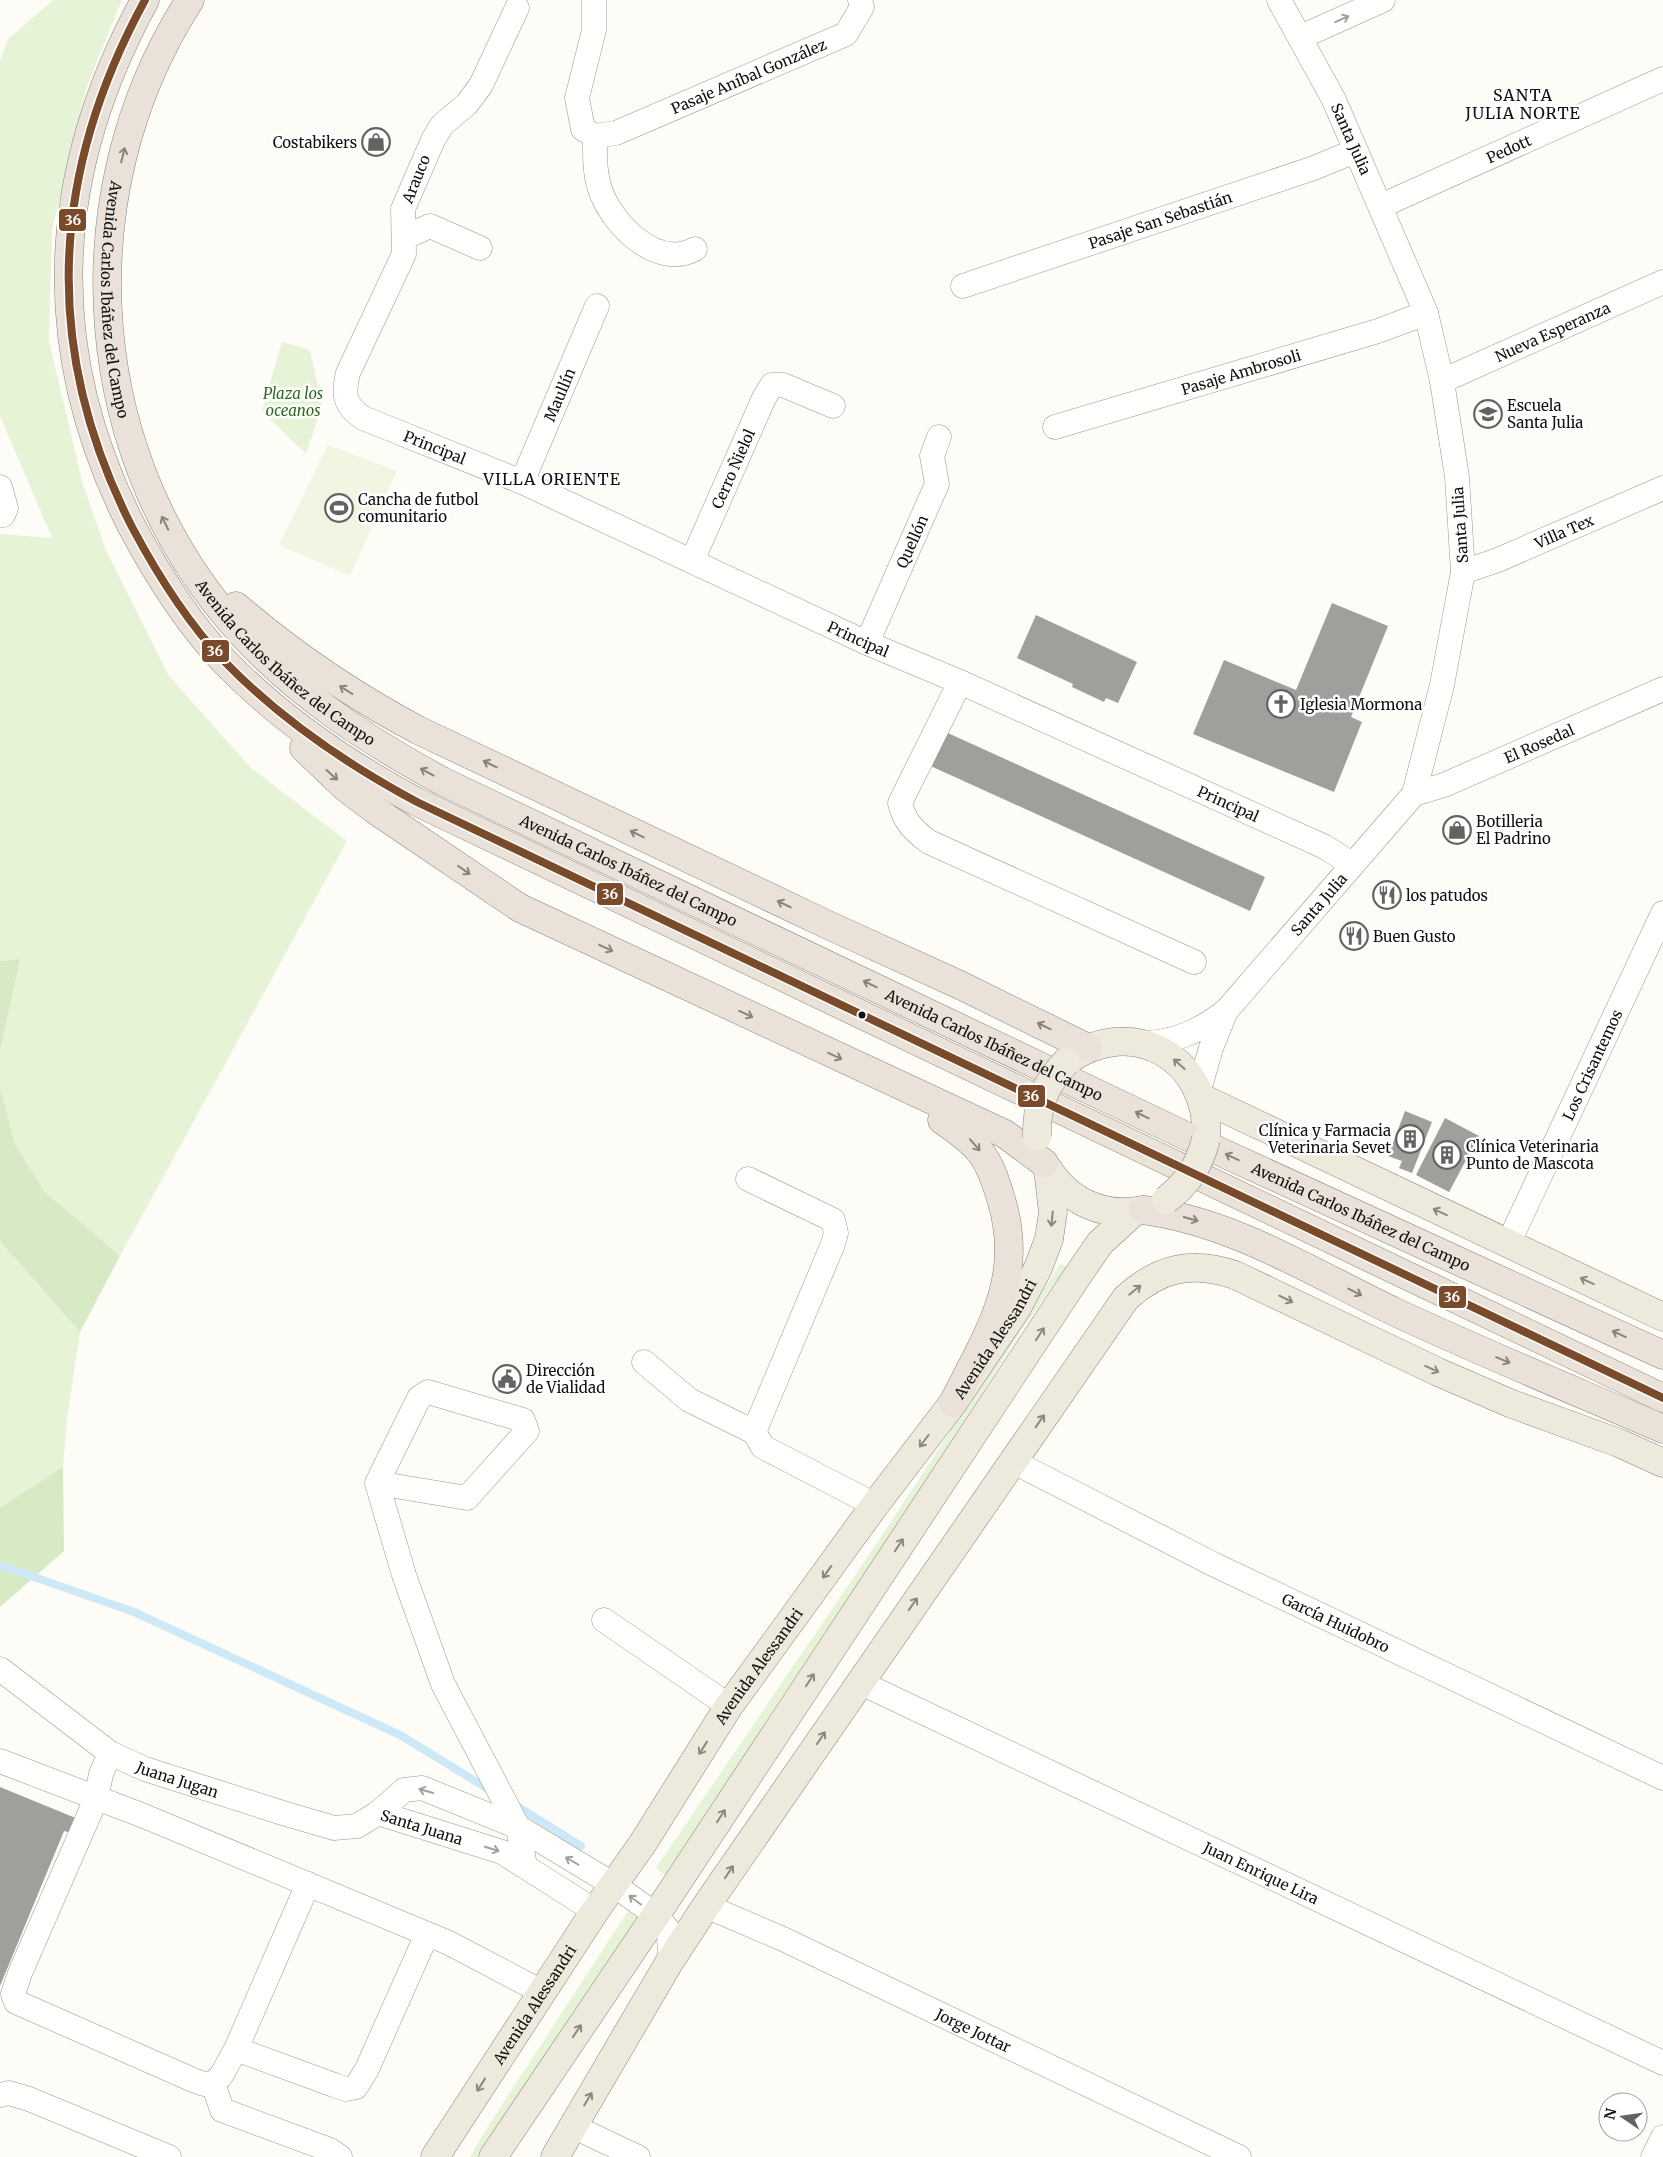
<svg xmlns="http://www.w3.org/2000/svg" width="1663" height="2157" font-family="Merriweather,serif">
	<rect width="100%" height="100%" fill="#fdfcf7"/>
	<!-- green -->
	<g fill="#e7f3d7">
		<path d="M 53,0 L 122,0 L 87,86 L 52,230 L 49,341 L 83,485 L 106,550 L 169,676 L 251,768 L 347,841 L 120,1256 L 44,1191 L 15,1144 L 0,1087 L 0,1051 L 19,959 L 0,961 L 0,534 L 52,538 L 0,416 L 0,61 L 8,39 Z"/>
		<path d="M 282,342 L 310,350 L 322,405 L 306,454 L 262,411 Z"/>
		<path d="M 0,1241 L 80,1332 L 67,1419 L 63,1467 L 0,1508 Z"/>
		<path d="M 1060,1264 L 1067,1266 L 1021,1331 L 940,1461 L 665,1875 L 656,1868 L 877,1543 Z"/>
		<path d="M 628,1911 L 638,1918 L 481,2157 L 470,2157 L 485,2131 Z"/>
	</g>
	<!-- forest -->
	<g fill="#d8eac5">
		<path d="M 20,959 L 0,1051 L 0,961 Z"/>
		<path d="M 0,1087 L 15,1144 L 44,1191 L 120,1256 L 80,1332 L 0,1241 Z"/>
		<path d="M 63,1467 L 64,1551 L 0,1607 L 0,1508 Z"/>
	</g>
	<!-- pitch -->
	<path fill="#f0f6e1" d="M 328,445 L 397,471 L 350,576 L 279,545 Z"/>
	<g fill="none" stroke-linecap="round" stroke-linejoin="round">
		<!-- stream -->
		<g stroke="#cde8f7" stroke-width="8">
			<path d="M 0,1565 L 134,1612 L 400,1735 L 490,1790"/>
			<path d="M 515,1805 L 581,1846"/>
		</g>
	</g>
	<!-- building -->
	<g fill="#a19f9c">
		<path d="M 1332,603 L 1388,626 L 1351,717 L 1362,722 L 1334,792 L 1193,734 L 1224,660 L 1296,690 Z"/>
		<path d="M 1036,615 L 1137,662 L 1118,703 L 1106,698 L 1104,702 L 1072,687 L 1073,684 L 1017,658 Z"/>
		<path d="M 939,729 L 1265,877 L 1250,911 L 924,763 Z"/>
		<path d="M 1405,1111 L 1432,1122 L 1412,1173 L 1399,1168 L 1402,1161 L 1388,1156 Z"/>
		<path d="M 1445,1118 L 1479,1136 L 1449,1192 L 1416,1175 Z"/>
		<path d="M 0,1787 L 78,1819 L 72,1833 L 64,1831 L 0,1986 Z"/>
	</g>
	<g fill="none" stroke-linecap="round" stroke-linejoin="round">
		<defs>
			<g id="minor">
				<path id="s1" d="M 594,0 L 594,30 L 577,98 L 583,129 L 595,136 L 616,133 L 846,34 L 862,7 L 860,0"/>
				<path id="s2" d="M 517,8 L 481,85 L 467,104 L 442,125 L 433,140 L 403,209 L 404,254 L 348,373 C 343,395 344,405 363,418 L 522,482 L 867,643 L 960,682 L 1325,847 L 1352,864"/>
				<path d="M 1301,37 L 1383,0"/>
				<path d="M 595,136 C 595,151 594,167 598,182 C 606,219 655,271 695,249"/>
				<path id="s3" d="M 1381,206 L 1663,79"/>
				<path d="M 405,237 L 430,226 L 480,248"/>
				<path id="s4" d="M 963,286 L 1314,168 L 1355,151"/>
				<path id="s5" d="M 1442,381 L 1663,282"/>
				<path id="s6" d="M 1055,427 L 1378,331 L 1426,313"/>
				<path id="s7" d="M 522,482 L 597,306"/>
				<path d="M 0,487 L 6,508 L 3,515 L 0,513"/>
				<path id="s8" d="M 692,561 L 764,398 L 772,385 L 783,385 L 833,406"/>
				<path id="s9" d="M 1463,572 L 1498,560 L 1663,488"/>
				<path id="s10" d="M 867,643 L 937,484 L 932,456 L 939,437"/>
				<path d="M 960,682 L 900,803 C 904,821 914,831 929,842 L 1194,962"/>
				<path id="s11" d="M 1414,794 L 1444,785 L 1663,689"/>
				<path id="s12" d="M 1141,1043 C 1174,1043 1200,1031 1226,1011 L 1414,794 L 1442,685 L 1463,572 L 1457,477 L 1442,381 L 1426,313 L 1334,100 L 1279,0"/>
				<path d="M 1199,1090 L 1211,1048 L 1226,1011"/>
				<path d="M 748,1179 L 833,1220 L 836,1233 L 833,1244 L 754,1432 L 763,1447 L 875,1505"/>
				<path id="s13" d="M 1508,1244 L 1663,913"/>
				<path d="M 644,1362 L 689,1400 L 754,1432"/>
				<path id="s14" d="M 1012,1461 L 1215,1565 L 1663,1778"/>
				<path d="M 377,1483 L 467,1498 L 527,1431 L 523,1420 L 428,1392 L 419,1398 L 377,1483 L 404,1575 L 443,1684 L 518,1827 L 525,1866"/>
				<path d="M 604,1620 L 729,1706"/>
				<path id="s15" d="M 0,1669 L 110,1753 L 145,1769 L 286,1814 L 334,1828 L 357,1826 L 378,1813 L 404,1790 L 422,1788 L 518,1827 L 614,1885 L 656,1915 L 669,1931 L 670,1961"/>
				<path id="s16" d="M 859,1682 L 1663,2063"/>
				<path d="M 110,1753 L 101,1774 L 96,1799 L 20,1973 L 13,1994 L 16,2002 L 193,2080 L 204,2084 L 213,2083 L 221,2076 L 236,2049 L 308,1884"/>
				<path d="M 0,1761 L 144,1816 L 449,1943 L 542,1992"/>
				<path id="s17" d="M 378,1813 L 502,1852 L 595,1911"/>
				<path id="s18" d="M 706,1906 L 783,1939 L 1239,2157"/>
				<path d="M 236,2049 L 334,2085 L 346,2089 L 356,2087 L 367,2069 L 427,1934"/>
				<path d="M 213,2083 L 222,2110 L 330,2150 L 340,2157"/>
				<path d="M 0,2095 L 9,2093 L 29,2099 L 169,2157"/>
				<path d="M 572,2126 L 638,2157"/>
				<path d="M 1653,2157 L 1663,2137"/>
			</g>
			<g id="major">
				<path d="M 1067,1061 C 1132,1013 1211,1059 1206,1139"/>
				<path d="M 1202,1098 L 1663,1317"/>
				<path d="M 1048,1169 C 1069,1202 1104,1218 1143,1210"/>
				<path id="s19" d="M 435,2157 L 595,1911 L 643,1843 L 729,1706 L 875,1505 L 953,1403 L 1017,1308 L 1038,1268 L 1049,1239 L 1053,1212 L 1048,1170"/>
				<path d="M 493,2157 L 656,1915 L 1076,1278 L 1100,1243 L 1134,1212"/>
				<path d="M 555,2157 L 670,1961 L 706,1906 L 1126,1298 C 1159,1268 1192,1260 1235,1275 L 1438,1372 L 1512,1404 L 1619,1443 L 1663,1463"/>
			</g>
			<g id="highway">
				<path d="M 145,0 C 50,174 41,349 132,527 C 157,574 187,622 224,661 C 280,719 346,764 417,802 L 1663,1398"/>
				<path id="s20" d="M 190,0 C 63,197 83,462 243,635 C 300,697 369,741 442,781 L 1186,1136 L 1663,1355"/>
				<path d="M 236,606 C 293,655 352,695 418,730 L 828,925 L 960,985 L 1088,1048"/>
				<path d="M 304,748 L 346,788 L 375,810 L 520,908 L 1005,1134 L 1044,1163"/>
				<path d="M 942,1120 C 980,1146 988,1155 1001,1199 C 1026,1279 988,1333 953,1403"/>
				<path d="M 1143,1210 C 1234,1222 1313,1273 1395,1312 C 1483,1353 1573,1390 1663,1429"/>
			</g>
		</defs>
		<!-- minor casing -->
		<use href="#minor" stroke="#979795" stroke-width="25"/>
		<!-- major casing -->
		<use href="#major" stroke="#858482" stroke-width="29"/>
		<!-- highway casing -->
		<use href="#highway" stroke="#858482" stroke-width="29"/>
		<!-- minor -->
		<use href="#minor" stroke="#fffffe" stroke-width="24"/>
		<!-- major -->
		<use href="#major" stroke="#ede9dc" stroke-width="28"/>
		<!-- highway -->
		<use href="#highway" stroke="#eae1d8" stroke-width="28"/>
		<defs>
			<g id="major-bridge">
				<path d="M 1037,1137 C 1036,1106 1045,1084 1066,1062"/>
				<path d="M 1166,1200 C 1188,1183 1199,1166 1206,1139"/>
			</g>
		</defs>
		<!-- major-bridge casing -->
		<use href="#major-bridge" stroke="#858482" stroke-width="29" stroke-linecap="butt"/>
		<!-- major-bridge -->
		<use href="#major-bridge" stroke="#ede9dc" stroke-width="28"/>
		<defs>
			<path id="bus-1" d="M 145,0 C 50,174 41,349 132,527 C 157,574 187,622 224,661 C 280,719 346,764 417,802 L 1663,1398"/>
		</defs>
		<!-- bus-1 casing -->
		<use href="#bus-1" stroke="#fff" stroke-width="11"/>
		<!-- bus-1 -->
		<use href="#bus-1" stroke="#7a4b2a" stroke-width="8"/>
	</g>
	<!-- one-way arrows -->
	<defs><path id="oneway-shaft" d="M-6 0H5M1.5-3L5.5 0L1.5 3" fill="none" stroke-width="1.6" stroke-linecap="round" stroke-linejoin="round" transform="scale(1.25)"/></defs>
	<g stroke="#a0a09f">
		<use href="#oneway-shaft" transform="translate(1342 19) rotate(-24)"/>
		<use href="#oneway-shaft" transform="translate(426 1791) rotate(-164)"/>
		<use href="#oneway-shaft" transform="translate(492 1849) rotate(17)"/>
		<use href="#oneway-shaft" transform="translate(572 1861) rotate(-150)"/>
		<use href="#oneway-shaft" transform="translate(635 1900) rotate(-143)"/>
	</g>
	<g stroke="#88837e">
		<use href="#oneway-shaft" transform="translate(123 155) rotate(-76)"/>
		<use href="#oneway-shaft" transform="translate(165 523) rotate(-116)"/>
		<use href="#oneway-shaft" transform="translate(346 690) rotate(-148)"/>
		<use href="#oneway-shaft" transform="translate(490 764) rotate(-154)"/>
		<use href="#oneway-shaft" transform="translate(427 772) rotate(-151)"/>
		<use href="#oneway-shaft" transform="translate(332 775) rotate(42)"/>
		<use href="#oneway-shaft" transform="translate(637 834) rotate(-154)"/>
		<use href="#oneway-shaft" transform="translate(464 870) rotate(35)"/>
		<use href="#oneway-shaft" transform="translate(784 904) rotate(-154)"/>
		<use href="#oneway-shaft" transform="translate(606 948) rotate(25)"/>
		<use href="#oneway-shaft" transform="translate(870 984) rotate(-154)"/>
		<use href="#oneway-shaft" transform="translate(746 1014) rotate(25)"/>
		<use href="#oneway-shaft" transform="translate(1044 1026) rotate(-154)"/>
		<use href="#oneway-shaft" transform="translate(835 1056) rotate(25)"/>
		<use href="#oneway-shaft" transform="translate(1142 1115) rotate(-154)"/>
		<use href="#oneway-shaft" transform="translate(975 1145) rotate(49)"/>
		<use href="#oneway-shaft" transform="translate(1232 1157) rotate(-155)"/>
		<use href="#oneway-shaft" transform="translate(1191 1219) rotate(16)"/>
		<use href="#oneway-shaft" transform="translate(1355 1292) rotate(27)"/>
		<use href="#oneway-shaft" transform="translate(1619 1334) rotate(-155)"/>
		<use href="#oneway-shaft" transform="translate(1503 1360) rotate(23)"/>
	</g>
	<g stroke="#8a8881">
		<use href="#oneway-shaft" transform="translate(1179 1064) rotate(-138)"/>
		<use href="#oneway-shaft" transform="translate(1440 1212) rotate(-155)"/>
		<use href="#oneway-shaft" transform="translate(1052 1219) rotate(96)"/>
		<use href="#oneway-shaft" transform="translate(1587 1281) rotate(-155)"/>
		<use href="#oneway-shaft" transform="translate(1135 1290) rotate(-39)"/>
		<use href="#oneway-shaft" transform="translate(1286 1299) rotate(26)"/>
		<use href="#oneway-shaft" transform="translate(1040 1334) rotate(-57)"/>
		<use href="#oneway-shaft" transform="translate(1432 1369) rotate(25)"/>
		<use href="#oneway-shaft" transform="translate(1040 1421) rotate(-55)"/>
		<use href="#oneway-shaft" transform="translate(924 1441) rotate(127)"/>
		<use href="#oneway-shaft" transform="translate(899 1545) rotate(-56)"/>
		<use href="#oneway-shaft" transform="translate(827 1572) rotate(126)"/>
		<use href="#oneway-shaft" transform="translate(913 1604) rotate(-55)"/>
		<use href="#oneway-shaft" transform="translate(810 1680) rotate(-57)"/>
		<use href="#oneway-shaft" transform="translate(821 1738) rotate(-56)"/>
		<use href="#oneway-shaft" transform="translate(703 1748) rotate(122)"/>
		<use href="#oneway-shaft" transform="translate(721 1816) rotate(-57)"/>
		<use href="#oneway-shaft" transform="translate(729 1872) rotate(-56)"/>
		<use href="#oneway-shaft" transform="translate(577 2031) rotate(-56)"/>
		<use href="#oneway-shaft" transform="translate(481 2085) rotate(122)"/>
		<use href="#oneway-shaft" transform="translate(588 2099) rotate(-59)"/>
	</g>
	<!-- icons -->
	<defs>
		<symbol id="shop-ring" viewBox="-11 -11 22 22"><circle r="9.5" fill="#fff" stroke="#646362" stroke-width="1.5"/><path d="M-5-2.5h2.3a2.7 3.5 0 0 1 5.4 0H5L5.5 6h-11ZM-1.5-2.5h3a1.5 2.3 0 0 0-3 0Z" fill="#646362"/></symbol>
		<symbol id="school-ring" viewBox="-11 -11 22 22"><circle r="9.5" fill="#fff" stroke="#646362" stroke-width="1.5"/><path d="M0-5L7-2L0 1L-7-2ZM-4 1L0 2.5L4 1V4Q0 6-4 4Z" fill="#646362"/></symbol>
		<symbol id="stadium-ring" viewBox="-11 -11 22 22"><circle r="9.5" fill="#fff" stroke="#646362" stroke-width="1.5"/><path d="M0-5a6.5 5 0 1 0 0 10a6.5 5 0 1 0 0-10ZM-3.5-1.8h7v3.6h-7Z" fill="#646362"/></symbol>
		<symbol id="church-ring" viewBox="-11 -11 22 22"><circle r="9.5" fill="#fff" stroke="#646362" stroke-width="1.5"/><path d="M-1.2-6h2.4v3.5h3.3v2.4h-3.3V6h-2.4V-.1h-3.3v-2.4h3.3Z" fill="#646362"/></symbol>
		<symbol id="restaurant-ring" viewBox="-11 -11 22 22"><circle r="9.5" fill="#fff" stroke="#646362" stroke-width="1.5"/><path d="M-5-6h1v4h1v-4h1v4h1v-4h1v5L-1.5 .5V6h-2V.5L-5-1ZM5-6V6H3V1.5H1.5Q1.5-4 5-6Z" fill="#646362"/></symbol>
		<symbol id="building-ring" viewBox="-11 -11 22 22"><circle r="9.5" fill="#fff" stroke="#646362" stroke-width="1.5"/><path d="M-4-6H4V6H1V3H-1V6H-4ZM-2.5-4.3h1.7v1.8h-1.7ZM.8-4.3h1.7v1.8H.8ZM-2.5-1h1.7V.8h-1.7ZM.8-1h1.7V.8H.8Z" fill="#646362"/></symbol>
		<symbol id="civic-ring" viewBox="-11 -11 22 22"><circle r="9.5" fill="#fff" stroke="#646362" stroke-width="1.5"/><path d="M-.6-6.5H3V-4.5H.6V-3L4-1V1h2V6H-6V1h2V-1L-.6-3ZM-1.2 2.5V6h2.4V2.5Z" fill="#646362"/></symbol>
	</defs>
	<g fill-rule="evenodd">
		<use href="#shop-ring" x="360" y="126" width="32" height="32"/>
		<use href="#school-ring" x="1472" y="398" width="32" height="32"/>
		<use href="#stadium-ring" x="323" y="492" width="32" height="32"/>
		<use href="#church-ring" x="1265" y="688" width="32" height="32"/>
		<use href="#shop-ring" x="1441" y="814" width="32" height="32"/>
		<use href="#restaurant-ring" x="1371" y="879" width="32" height="32"/>
		<use href="#restaurant-ring" x="1338" y="920" width="32" height="32"/>
		<use href="#building-ring" x="1394" y="1123" width="32" height="32"/>
		<use href="#building-ring" x="1431" y="1139" width="32" height="32"/>
		<use href="#civic-ring" x="491" y="1363" width="32" height="32"/>
	</g>
	<!-- markers -->
	<circle fill="#111" stroke="#fff" stroke-width="2" cx="862" cy="1015" r="4.5"/>
	<g text-anchor="middle" dominant-baseline="central" stroke-width="5" stroke-linejoin="round" paint-order="stroke">
		<!-- street labels -->
		<g font-size="15" fill="#111" stroke="#fff">
			<text stroke="none"><textPath href="#s1" startOffset="311">Pasaje Aníbal González</textPath></text>
			<text transform="translate(1351 139) rotate(66)">Santa Julia</text>
			<text stroke="none"><textPath href="#s3" startOffset="140">Pedott</textPath></text>
			<text transform="translate(416 179) rotate(-68)">Arauco</text>
			<text stroke="none"><textPath href="#s4" startOffset="208">Pasaje San Sebastián</textPath></text>
			<text stroke="none"><textPath href="#s20" startOffset="316">Avenida Carlos Ibáñez del Campo</textPath></text>
			<text stroke="none"><textPath href="#s5" startOffset="121">Nueva Esperanza</textPath></text>
			<text stroke="none"><textPath href="#s6" startOffset="194">Pasaje Ambrosoli</textPath></text>
			<text stroke="none"><textPath href="#s7" startOffset="95">Maullín</textPath></text>
			<text stroke="none"><textPath href="#s2" startOffset="540">Principal</textPath></text>
			<text stroke="none"><textPath href="#s8" startOffset="101">Cerro Ñielol</textPath></text>
			<text transform="translate(1460 525) rotate(-94)">Santa Julia</text>
			<text stroke="none"><textPath href="#s9" startOffset="109">Villa Tex</textPath></text>
			<text stroke="none"><textPath href="#s10" startOffset="111">Quellón</textPath></text>
			<text stroke="none"><textPath href="#s2" startOffset="1005">Principal</textPath></text>
			<text stroke="none"><textPath href="#s20" startOffset="735">Avenida Carlos Ibáñez del Campo</textPath></text>
			<text stroke="none"><textPath href="#s11" startOffset="135">El Rosedal</textPath></text>
			<text stroke="none"><textPath href="#s2" startOffset="1410">Principal</textPath></text>
			<text stroke="none"><textPath href="#s20" startOffset="1140">Avenida Carlos Ibáñez del Campo</textPath></text>
			<text stroke="none"><textPath href="#s12" startOffset="234">Santa Julia</textPath></text>
			<text stroke="none"><textPath href="#s20" startOffset="1545">Avenida Carlos Ibáñez del Campo</textPath></text>
			<text stroke="none"><textPath href="#s13" startOffset="198">Los Crisantemos</textPath></text>
			<text stroke="none"><textPath href="#s20" startOffset="1950">Avenida Carlos Ibáñez del Campo</textPath></text>
			<text stroke="none"><textPath href="#s19" startOffset="992">Avenida Alessandri</textPath></text>
			<text stroke="none"><textPath href="#s14" startOffset="362">García Huidobro</textPath></text>
			<text stroke="none"><textPath href="#s19" startOffset="588">Avenida Alessandri</textPath></text>
			<text stroke="none"><textPath href="#s15" startOffset="211">Juana Jugan</textPath></text>
			<text stroke="none"><textPath href="#s17" startOffset="46">Santa Juana</textPath></text>
			<text stroke="none"><textPath href="#s16" startOffset="445">Juan Enrique Lira</textPath></text>
			<text stroke="none"><textPath href="#s19" startOffset="182">Avenida Alessandri</textPath></text>
			<text stroke="none"><textPath href="#s18" startOffset="295">Jorge Jottar</textPath></text>
		</g>
		<!-- poi labels -->
		<g font-size="15" fill="#111" stroke="#fff" text-anchor="start">
			<text x="357" y="142" text-anchor="end">Costabikers</text>
			<text x="1507" y="405">Escuela<tspan x="1507" dy="17">Santa Julia</tspan></text>
			<text x="358" y="499">Cancha de futbol<tspan x="358" dy="17">comunitario</tspan></text>
			<text x="1300" y="704">Iglesia Mormona</text>
			<text x="1476" y="821">Botilleria<tspan x="1476" dy="17">El Padrino</tspan></text>
			<text x="1406" y="895">los patudos</text>
			<text x="1373" y="936">Buen Gusto</text>
			<text x="1391" y="1130" text-anchor="end">Clínica y Farmacia<tspan x="1391" dy="17">Veterinaria Sevet</tspan></text>
			<text x="1466" y="1146">Clínica Veterinaria<tspan x="1466" dy="17">Punto de Mascota</tspan></text>
			<text x="526" y="1370">Dirección<tspan x="526" dy="17">de Vialidad</tspan></text>
		</g>
		<!-- park labels -->
		<g font-size="15" font-style="italic" fill="#2f6b1f" stroke="#fff">
			<text x="293" y="393">Plaza los<tspan x="293" dy="17">oceanos</tspan></text>
		</g>
		<!-- neighbourhood labels -->
		<g font-size="16" letter-spacing="1" fill="#111" stroke="#fff">
			<text x="1523" y="95">SANTA<tspan x="1523" dy="18">JULIA NORTE</tspan></text>
			<text x="552" y="479">VILLA ORIENTE</text>
		</g>
	</g>
	<g stroke="#fff" stroke-width="2">
		<rect x="58" y="208" width="29" height="24" rx="5" fill="#7a4b2a"/>
		<rect x="201" y="639" width="29" height="24" rx="5" fill="#7a4b2a"/>
		<rect x="596" y="882" width="28" height="24" rx="5" fill="#7a4b2a"/>
		<rect x="1017" y="1084" width="29" height="24" rx="5" fill="#7a4b2a"/>
		<rect x="1438" y="1285" width="29" height="24" rx="5" fill="#7a4b2a"/>
	</g>
	<g font-size="14" text-anchor="middle" font-weight="bold" fill="#fff">
		<text x="73" y="225">36</text>
		<text x="215" y="656">36</text>
		<text x="610" y="899">36</text>
		<text x="1031" y="1101">36</text>
		<text x="1452" y="1302">36</text>
	</g>
	<!-- north arrow -->
	<g transform="translate(1623 2117) rotate(283)"><circle r="24" fill="#ffffff" stroke="#a0a0a0"/>
	<path d="M0-4L9 19L0 12L-9 19Z" fill="#646362"/>
	<text y="-8" font-size="14" font-weight="bold" text-anchor="middle" fill="#111111">N</text>
	</g>
</svg>
